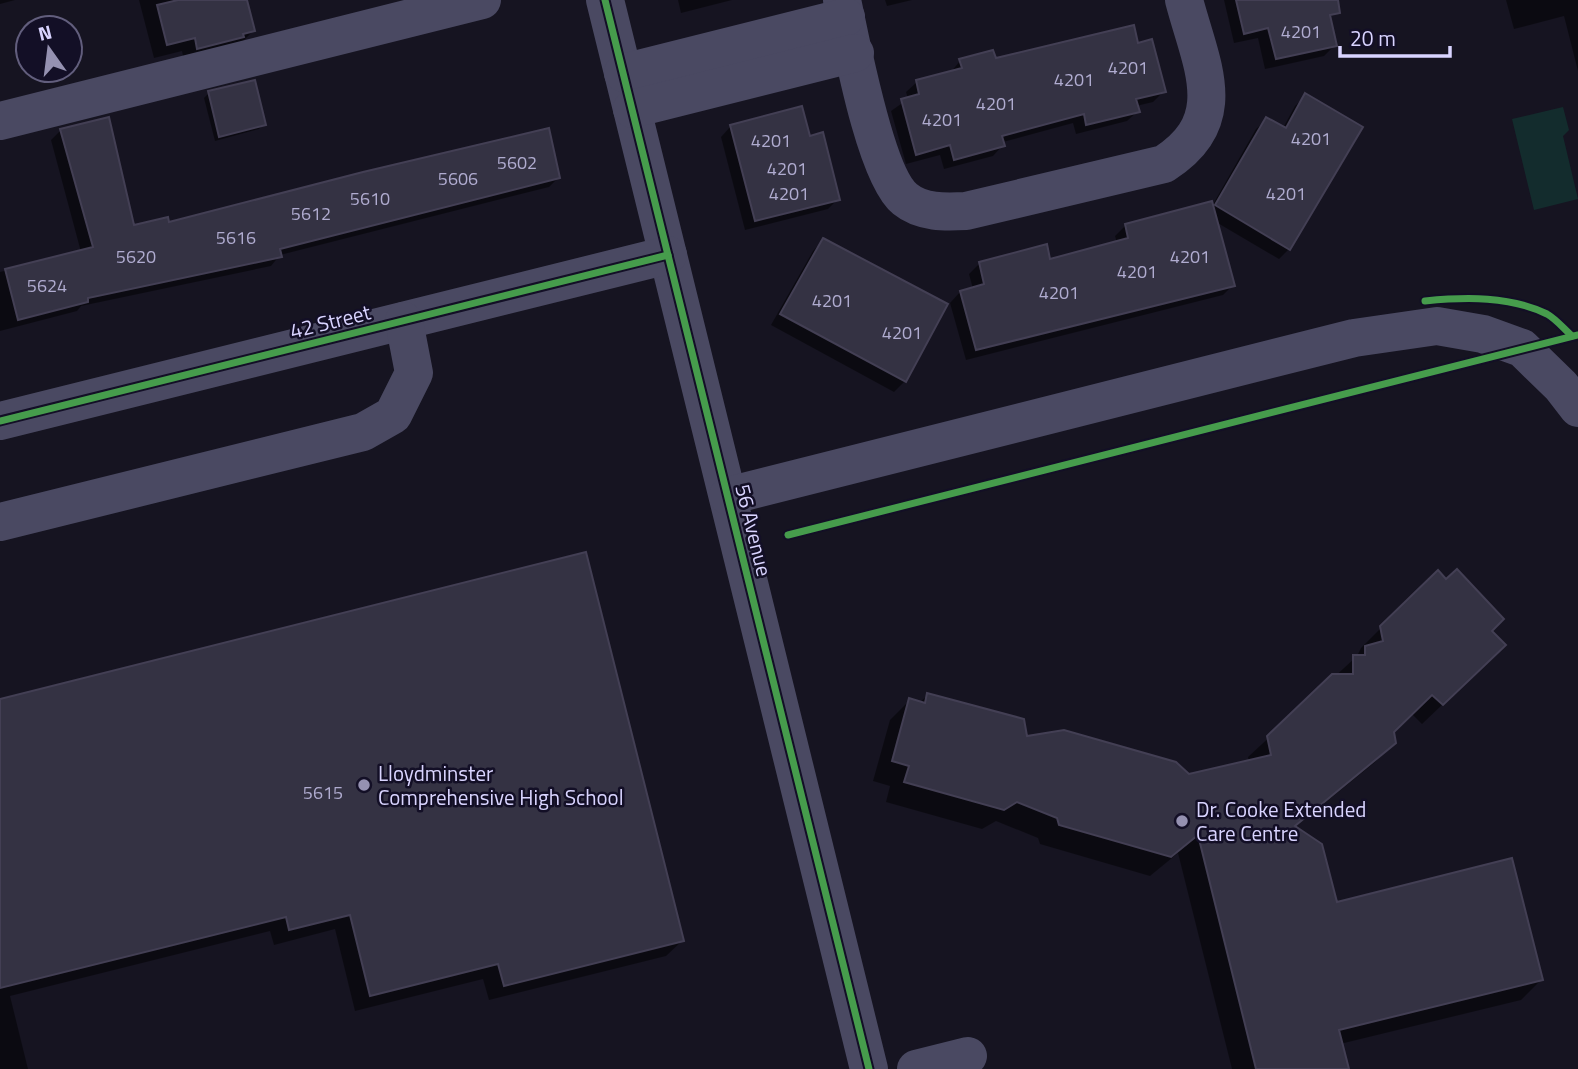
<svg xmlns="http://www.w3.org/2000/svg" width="1578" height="1069" font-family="'Titillium Web',sans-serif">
	<rect width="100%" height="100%" fill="#161421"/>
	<!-- green -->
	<path fill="#132c2d" d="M 1563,107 L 1569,130 L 1563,136 L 1578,199 L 1534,210 L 1512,119 Z"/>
	<!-- shadow -->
	<g fill="#0007">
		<path d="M 0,0 L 15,0 L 0,4 Z"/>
		<path d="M 139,0 L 245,0 L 253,31 L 240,44 L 184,61 L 182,51 L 154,58 Z"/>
		<path d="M 678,0 L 732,0 L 681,13 Z"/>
		<path d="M 885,0 L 912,0 L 887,6 Z"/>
		<path d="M 1224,0 L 1325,0 L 1335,45 L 1324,56 L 1265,69 L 1258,38 L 1234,43 Z"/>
		<path d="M 1506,0 L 1578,0 L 1578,71 L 1564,16 L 1514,29 Z"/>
		<path d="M 1137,45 L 1164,91 L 1153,102 L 1136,106 L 1138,111 L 1127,121 L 1076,134 L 1073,123 L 1003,142 L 1003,145 L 993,156 L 944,169 L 940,155 L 906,164 L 891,111 L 908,99 L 906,92 L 917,82 L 950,73 L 960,61 L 994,60 Z"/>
		<path d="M 209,93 L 264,124 L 259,129 L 215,141 L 204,98 Z"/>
		<path d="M 1306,95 L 1289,249 L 1279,259 L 1216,222 L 1233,285 L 1223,295 L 966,360 L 950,303 L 960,292 L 973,289 L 969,274 L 980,263 L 1049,261 L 1117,243 L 1115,236 L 1125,226 L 1212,206 L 1256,129 L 1267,119 L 1283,128 L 1295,106 Z"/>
		<path d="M 731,126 L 808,139 L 838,199 L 828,209 L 745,230 L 721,137 Z"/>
		<path d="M 61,130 L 133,228 L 558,178 L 549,187 L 280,255 L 271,266 L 81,306 L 77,311 L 0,331 L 0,272 L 81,252 L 51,140 Z"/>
		<path d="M 823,240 L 905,381 L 894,392 L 771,325 L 813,251 Z"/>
		<path d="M 1381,628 L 1490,631 L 1484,665 L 1422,724 L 1411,713 L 1392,732 L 1394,743 L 1374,763 L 1294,828 L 1335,904 L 1541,980 L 1521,1000 L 1340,1044 L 1347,1069 L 1232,1069 L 1178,853 L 1150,876 L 1040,844 L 1038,838 L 996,821 L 982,829 L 886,802 L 890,786 L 873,781 L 890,720 L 910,700 L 919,703 L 928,695 L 1026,738 L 1188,776 L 1249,762 L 1248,757 L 1357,656 L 1361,648 Z"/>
		<path d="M 0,700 L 682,941 L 666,956 L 489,1000 L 483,979 L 355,1011 L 335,929 L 274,945 L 270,931 L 10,996 L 28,1069 L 0,1069 Z"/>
	</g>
	<!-- building -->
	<g fill="#343243" stroke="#433f54" stroke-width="2">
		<path d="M 178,0 L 247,0 L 255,31 L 243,34 L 244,37 L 197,49 L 195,38 L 167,45 L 157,5 Z"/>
		<path d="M 1236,0 L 1338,0 L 1340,13 L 1330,15 L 1337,46 L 1276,59 L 1268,28 L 1244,34 Z"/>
		<path d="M 1134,25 L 1138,43 L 1152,39 L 1166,92 L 1136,99 L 1140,112 L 1086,125 L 1084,114 L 1002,136 L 1005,146 L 954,160 L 950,145 L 916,155 L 901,99 L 919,94 L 916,80 L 962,68 L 959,59 L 993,50 L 996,58 Z"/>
		<path d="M 255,80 L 266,125 L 219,137 L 208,91 Z"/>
		<path d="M 1305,93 L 1363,127 L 1290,250 L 1215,205 L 1266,117 L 1286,128 Z"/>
		<path d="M 802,106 L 810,136 L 823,132 L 840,200 L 755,221 L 730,125 Z"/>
		<path d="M 109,117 L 134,225 L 168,217 L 169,222 L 363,172 L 549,128 L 560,178 L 280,249 L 282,257 L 88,298 L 88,302 L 18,320 L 5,269 L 93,247 L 60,129 Z"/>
		<path d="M 1212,201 L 1235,286 L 976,350 L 960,291 L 984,284 L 979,262 L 1047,244 L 1050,259 L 1128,238 L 1125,224 Z"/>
		<path d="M 823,238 L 948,304 L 906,382 L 780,314 Z"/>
		<path d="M 586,552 L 684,941 L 504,986 L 498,964 L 370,996 L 350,915 L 289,930 L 286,917 L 0,988 L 0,699 Z"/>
		<path d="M 1457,569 L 1504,619 L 1492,631 L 1506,645 L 1443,705 L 1432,695 L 1394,732 L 1396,743 L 1295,826 L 1322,844 L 1337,902 L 1512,858 L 1543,980 L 1339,1030 L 1349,1069 L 1256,1069 L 1198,835 L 1171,857 L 1059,825 L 1057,818 L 1017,802 L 1004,810 L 904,782 L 909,766 L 892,761 L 909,698 L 925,703 L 927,693 L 1024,719 L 1027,736 L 1064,730 L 1176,762 L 1189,774 L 1271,755 L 1267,736 L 1332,674 L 1353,674 L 1353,655 L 1365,655 L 1365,646 L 1383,641 L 1380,626 L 1438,570 L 1446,579 Z"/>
	</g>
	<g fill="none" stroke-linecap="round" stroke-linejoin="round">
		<!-- minor -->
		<g stroke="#4a4962" stroke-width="38">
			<path d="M 605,0 L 869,1069"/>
			<path d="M 842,0 C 851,41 875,175 905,199 C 922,213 945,212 966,211 L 1164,164 C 1233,120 1201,65 1184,0"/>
			<path d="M 623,73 L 846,17"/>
			<path d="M 632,109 L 855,53"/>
			<path d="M 0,121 L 482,0"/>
			<path d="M 0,421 L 668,255"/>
			<path d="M 728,496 L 1354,338 L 1437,326 L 1483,334 L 1522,348 L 1561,386 L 1578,408"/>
			<path d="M 0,522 L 363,432 L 393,415 L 414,373 L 404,321"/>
			<path d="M 916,1069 L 968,1056"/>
		</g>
		<defs>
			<g id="cycleway">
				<path d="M 605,0 L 869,1069"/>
				<path d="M 1425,301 C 1466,297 1510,296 1547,314 C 1556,319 1564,329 1572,336"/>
				<path d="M 0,421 L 668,255"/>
				<path d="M 788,535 L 1578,335"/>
			</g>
		</defs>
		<!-- cycleway casing -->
		<use href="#cycleway" stroke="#130f26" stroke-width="11"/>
		<!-- cycleway -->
		<use href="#cycleway" stroke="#469c4c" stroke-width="7"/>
	</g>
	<!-- markers -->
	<g fill="#9591b1" stroke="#130f26" stroke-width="2.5">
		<circle cx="364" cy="785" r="7"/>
		<circle cx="1182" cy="821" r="7"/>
	</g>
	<g text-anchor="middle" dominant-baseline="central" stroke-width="5" stroke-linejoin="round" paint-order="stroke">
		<!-- number labels -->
		<g font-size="18" fill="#b0acd0">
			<text x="1301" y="31">4201</text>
			<text x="1128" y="67">4201</text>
			<text x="1074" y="79">4201</text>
			<text x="996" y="103">4201</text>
			<text x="942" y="119">4201</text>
			<text x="1311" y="138">4201</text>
			<text x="771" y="140">4201</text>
			<text x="517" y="162">5602</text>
			<text x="787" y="168">4201</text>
			<text x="458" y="178">5606</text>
			<text x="789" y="193">4201</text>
			<text x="1286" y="193">4201</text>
			<text x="370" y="198">5610</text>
			<text x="311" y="213">5612</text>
			<text x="236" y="237">5616</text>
			<text x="136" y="256">5620</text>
			<text x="1190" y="256">4201</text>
			<text x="1137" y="271">4201</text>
			<text x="47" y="285">5624</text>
			<text x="1059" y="292">4201</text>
			<text x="832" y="300">4201</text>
			<text x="902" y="332">4201</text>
			<text x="323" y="792">5615</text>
		</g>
		<!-- street labels -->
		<g font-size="21" fill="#d9d4ff" stroke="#130f26">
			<text transform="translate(330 321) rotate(-14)">42 Street</text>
			<text transform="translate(754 530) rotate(76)">56 Avenue</text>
		</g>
		<!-- poi labels -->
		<g font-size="21" fill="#d9d4ff" stroke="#130f26" text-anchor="start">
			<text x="378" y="773">Lloydminster<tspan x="378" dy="24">Comprehensive High School</tspan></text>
			<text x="1196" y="809">Dr. Cooke Extended<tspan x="1196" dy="24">Care Centre</tspan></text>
		</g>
	</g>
	<!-- north arrow -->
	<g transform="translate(49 49) rotate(346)"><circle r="33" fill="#130f26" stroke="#625e7d" stroke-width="2"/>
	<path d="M0-5L12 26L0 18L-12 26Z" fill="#9591b1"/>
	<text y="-10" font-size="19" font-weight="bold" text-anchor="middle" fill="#d9d4ff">N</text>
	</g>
	<!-- scale -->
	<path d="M1340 46v10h110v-10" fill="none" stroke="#d9d4ff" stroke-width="3.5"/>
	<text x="1350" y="46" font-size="21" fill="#d9d4ff" stroke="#130f26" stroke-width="5" paint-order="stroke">20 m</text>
</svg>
